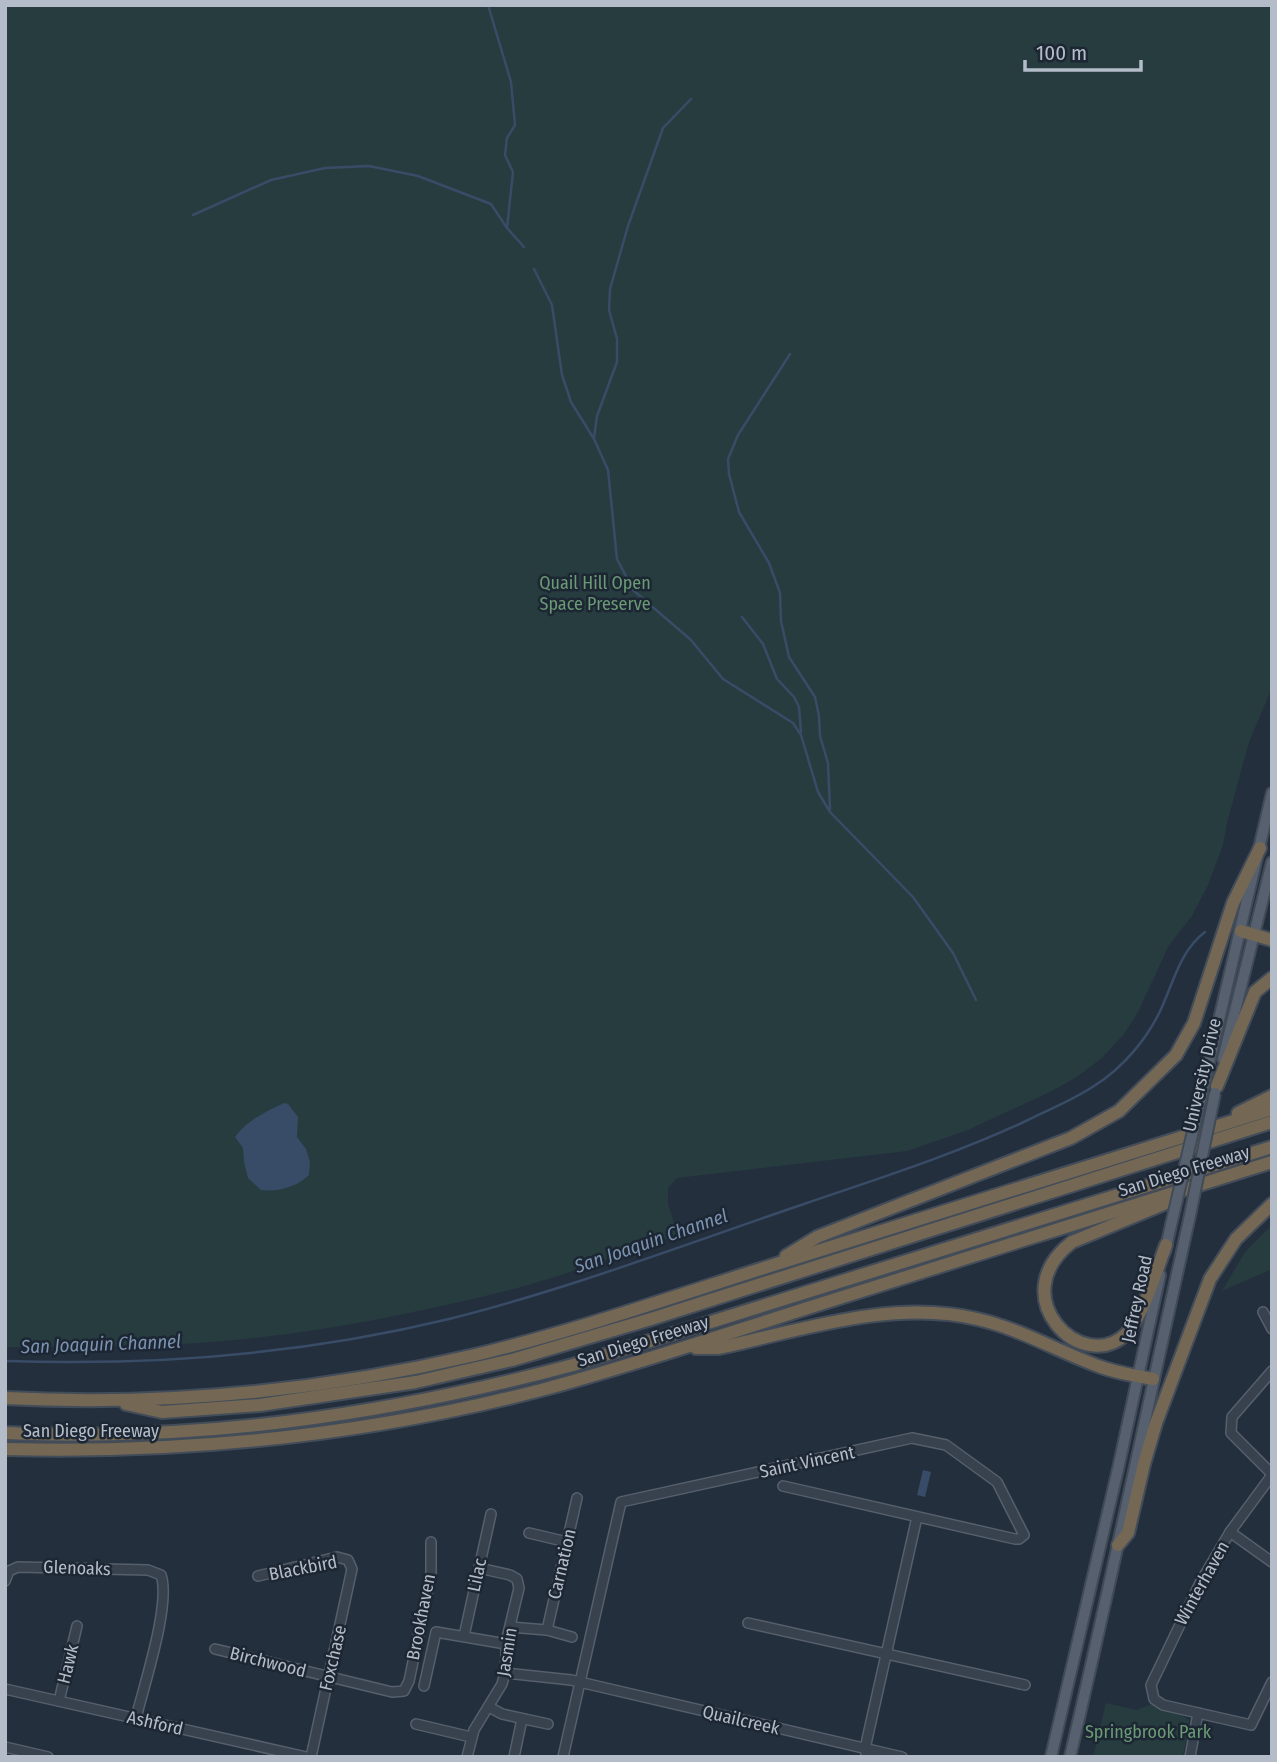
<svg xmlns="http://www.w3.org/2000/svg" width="1277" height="1762" font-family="'Fira Sans Condensed',sans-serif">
	<rect width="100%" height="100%" fill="#242f3e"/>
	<!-- green -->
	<g fill="#263c3f">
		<path d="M 5,5 L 1272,5 L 1272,688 L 1249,742 L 1227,823 L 1223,845 L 1208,885 L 1192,916 L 1169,945 L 1138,1012 L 1124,1034 L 1101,1059 L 1075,1078 L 1052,1091 L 968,1130 L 907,1151 L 677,1178 L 668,1188 L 668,1204 L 678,1235 C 622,1253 562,1277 506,1291 C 420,1312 333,1330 245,1339 C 165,1347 85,1347 5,1347 Z"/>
		<path d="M 1272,1225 L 1272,1269 L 1222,1291 L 1245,1252 Z"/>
		<path d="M 1106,1703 L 1136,1710 L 1152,1704 C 1163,1714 1178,1711 1189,1720 L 1183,1757 L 1093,1757 Z"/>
	</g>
	<!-- water -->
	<g fill="#394c67">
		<path d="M 284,1103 L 288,1104 L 298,1117 L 297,1137 L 306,1149 L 310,1162 L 309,1175 C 297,1187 278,1192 261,1190 L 248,1178 L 244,1162 L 243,1148 L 235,1137 C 247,1120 266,1112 284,1103 Z"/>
		<path d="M 923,1470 L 931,1472 L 925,1497 L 917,1495 Z"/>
	</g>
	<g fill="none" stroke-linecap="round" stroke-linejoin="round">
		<!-- stream -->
		<g stroke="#394c67" stroke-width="2.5">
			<path d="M 488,5 L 511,82 L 515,125 L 507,138 L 505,155 L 513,172 L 507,228"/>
			<path d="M 193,215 L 271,180 L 325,168 L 369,166 L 418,176 L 491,204 L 507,228 L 524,247"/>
			<path d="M 534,269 L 552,305 L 562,375 L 571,402 L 594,439 L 608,470 L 617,559 L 633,590 L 691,640 L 723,679 L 793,723 L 801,735 L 818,792 L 830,812 L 913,897 L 953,953 L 976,1000"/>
			<path d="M 790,354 L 738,435 L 728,459 L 729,474 L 739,512 L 769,563 L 780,593 L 781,621 L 789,657 L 815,697 L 819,716 L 820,736 L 828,763 L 830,809"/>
			<path d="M 594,438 L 597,416 L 617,362 L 617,339 L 609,310 L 610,289 L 628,226 L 663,128 L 691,99"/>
			<path d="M 742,617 L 763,644 L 777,679 L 794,697 L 799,707 L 801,732"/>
			<path d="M 5,1361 C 153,1366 305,1354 449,1319 C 569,1289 686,1244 804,1204 C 880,1178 956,1154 1028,1120 C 1050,1109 1073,1100 1094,1086 C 1123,1068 1148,1038 1162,1007 C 1174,980 1181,950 1205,932"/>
		</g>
		<defs>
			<g id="minor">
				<path d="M 1263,1312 L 1272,1329"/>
				<path d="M 1272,1371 L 1232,1417 L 1231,1433 L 1272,1474"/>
				<path d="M 1272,1475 L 1230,1532 L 1200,1583 L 1151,1685 L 1154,1699 L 1163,1705 L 1251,1725 L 1272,1682"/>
				<path d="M 1230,1532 L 1272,1562"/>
				<path d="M 529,1533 L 567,1542"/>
				<path d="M 258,1576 L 337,1557 L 348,1560 L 352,1569 L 311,1757"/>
				<path d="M 5,1581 L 9,1571 L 18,1567 L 148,1570 L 161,1575 C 171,1604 144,1685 136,1718"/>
				<path d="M 748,1623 L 1025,1685"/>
				<path d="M 510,1627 L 547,1630 L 572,1637"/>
				<path d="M 547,1630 L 577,1498"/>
				<path d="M 464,1636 L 491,1514"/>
				<path d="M 215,1649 L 392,1692 L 404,1691 L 409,1681 L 431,1575 L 431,1542"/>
				<path d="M 505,1673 L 571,1680 L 902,1757"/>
				<path d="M 424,1686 L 436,1632 L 506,1644"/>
				<path d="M 5,1689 L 306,1757"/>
				<path d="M 59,1701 L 77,1626"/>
				<path d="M 489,1707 L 502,1714 L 548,1724"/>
				<path d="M 416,1724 L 471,1737"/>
				<path d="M 5,1747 L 48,1757"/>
				<path d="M 467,1757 L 474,1730 L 502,1684 L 505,1673 L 507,1638 L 519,1588 L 517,1579 L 510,1575 L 479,1568"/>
				<path d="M 514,1757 L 522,1719"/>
				<path d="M 563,1757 L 621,1502 L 912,1438 L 946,1445 L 997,1482 L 1024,1535 L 1019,1539 L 1015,1539 L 783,1486"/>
				<path d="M 867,1757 L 865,1749 L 868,1735 L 917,1517"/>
				<path d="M 1190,1757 L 1198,1713"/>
			</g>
			<g id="major">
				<path d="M 1223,1059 L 1272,862"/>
				<path d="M 1201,1097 L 1272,793"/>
				<path d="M 1165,1252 L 1171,1225"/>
				<path d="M 1051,1757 L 1118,1469 L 1160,1275"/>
				<path d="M 1070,1757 C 1112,1578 1149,1399 1189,1220"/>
			</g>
			<g id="highway">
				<path d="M 1241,931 L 1272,940"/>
				<path d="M 1217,1086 L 1255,992 L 1272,978"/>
				<path d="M 1238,1113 L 1272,1096"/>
				<path d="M 1166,1203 L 1072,1242 C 1002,1296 1082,1376 1126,1334 C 1143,1316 1157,1269 1166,1245"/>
				<path d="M 786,1256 L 817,1237 L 1071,1138 L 1119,1111 L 1176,1055 L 1194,1023 L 1233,903 L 1260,848"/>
				<path d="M 696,1348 L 719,1348 C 802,1330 892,1299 977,1319 C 1021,1329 1059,1352 1101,1367 C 1118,1373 1136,1376 1153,1379"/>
				<path d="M 5,1398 C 162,1406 322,1391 475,1355 C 579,1330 681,1294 783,1262 C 946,1211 1109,1159 1272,1109"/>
				<path d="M 126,1404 L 162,1412 L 260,1405 L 416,1382 L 512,1360 L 651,1319 L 1272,1122"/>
				<path d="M 5,1433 C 199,1442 386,1415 573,1365 L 1272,1147"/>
				<path d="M 5,1449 C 188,1454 368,1435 545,1389 C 642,1363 737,1330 833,1300 C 979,1254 1126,1208 1272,1162"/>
				<path d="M 1118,1545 L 1128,1533 L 1144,1464 L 1156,1423 L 1210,1279 L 1236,1239 L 1272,1204"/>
			</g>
		</defs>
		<!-- minor casing -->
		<use href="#minor" stroke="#565f6c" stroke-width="12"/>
		<!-- major casing -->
		<use href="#major" stroke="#414a57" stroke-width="14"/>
		<!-- highway casing -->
		<use href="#highway" stroke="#434c59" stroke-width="16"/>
		<!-- minor -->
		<use href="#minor" stroke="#38414e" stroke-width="9"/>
		<!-- major -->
		<use href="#major" stroke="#56606e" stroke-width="10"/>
		<!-- highway -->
		<use href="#highway" stroke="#746855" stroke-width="12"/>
		<defs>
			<g id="major-bridge">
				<path d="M 1189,1220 L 1215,1093"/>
				<path d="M 1171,1225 L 1201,1097"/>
			</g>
		</defs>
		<!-- major-bridge casing -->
		<use href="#major-bridge" stroke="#414a57" stroke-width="14" stroke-linecap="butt"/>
		<!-- major-bridge -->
		<use href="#major-bridge" stroke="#56606e" stroke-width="10"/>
	</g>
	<g text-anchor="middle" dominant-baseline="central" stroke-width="5" stroke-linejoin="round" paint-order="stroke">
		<!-- park labels -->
		<g font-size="18" fill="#6b9a76" stroke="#1d2633">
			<text x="595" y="583">Quail Hill Open<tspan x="595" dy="21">Space Preserve</tspan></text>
			<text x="1148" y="1732">Springbrook Park</text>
		</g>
		<!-- street labels -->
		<g font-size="18" fill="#b4bcc9" stroke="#1d2633">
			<text transform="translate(1202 1075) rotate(-77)">University Drive</text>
			<text transform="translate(1184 1171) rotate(-17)">San Diego Freeway</text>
			<text transform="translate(1137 1299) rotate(-78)">Jeffrey Road</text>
			<text transform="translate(643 1341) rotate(-17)">San Diego Freeway</text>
			<text x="91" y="1431">San Diego Freeway</text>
			<text transform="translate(807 1462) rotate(-12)">Saint Vincent</text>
			<text transform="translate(562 1564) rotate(-77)">Carnation</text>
			<text transform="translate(77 1568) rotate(2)">Glenoaks</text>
			<text transform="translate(303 1568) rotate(-11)">Blackbird</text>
			<text transform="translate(477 1575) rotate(-78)">Lilac</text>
			<text transform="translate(1202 1583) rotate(-61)">Winterhaven</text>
			<text transform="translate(421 1617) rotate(-79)">Brookhaven</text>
			<text transform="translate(507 1652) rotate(-81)">Jasmin</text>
			<text transform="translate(333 1658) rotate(-77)">Foxchase</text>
			<text transform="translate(268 1662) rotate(14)">Birchwood</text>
			<text transform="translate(68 1664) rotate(-76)">Hawk</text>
			<text transform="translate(741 1720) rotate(13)">Quailcreek</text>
			<text transform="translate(155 1723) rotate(13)">Ashford</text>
		</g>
		<!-- water labels -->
		<g font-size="19" font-style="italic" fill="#7c92b1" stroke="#1d2633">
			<text transform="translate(651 1241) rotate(-19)">San Joaquin Channel</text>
			<text transform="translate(101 1344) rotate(-2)">San Joaquin Channel</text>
		</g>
	</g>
	<!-- border -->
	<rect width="1277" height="1762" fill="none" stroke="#b4bcc9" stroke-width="14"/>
	<!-- scale -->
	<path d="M1025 60v10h116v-10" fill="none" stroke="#b4bcc9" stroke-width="3.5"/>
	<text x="1036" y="60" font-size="21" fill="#b4bcc9" stroke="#1d2633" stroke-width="5" paint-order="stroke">100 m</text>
</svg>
